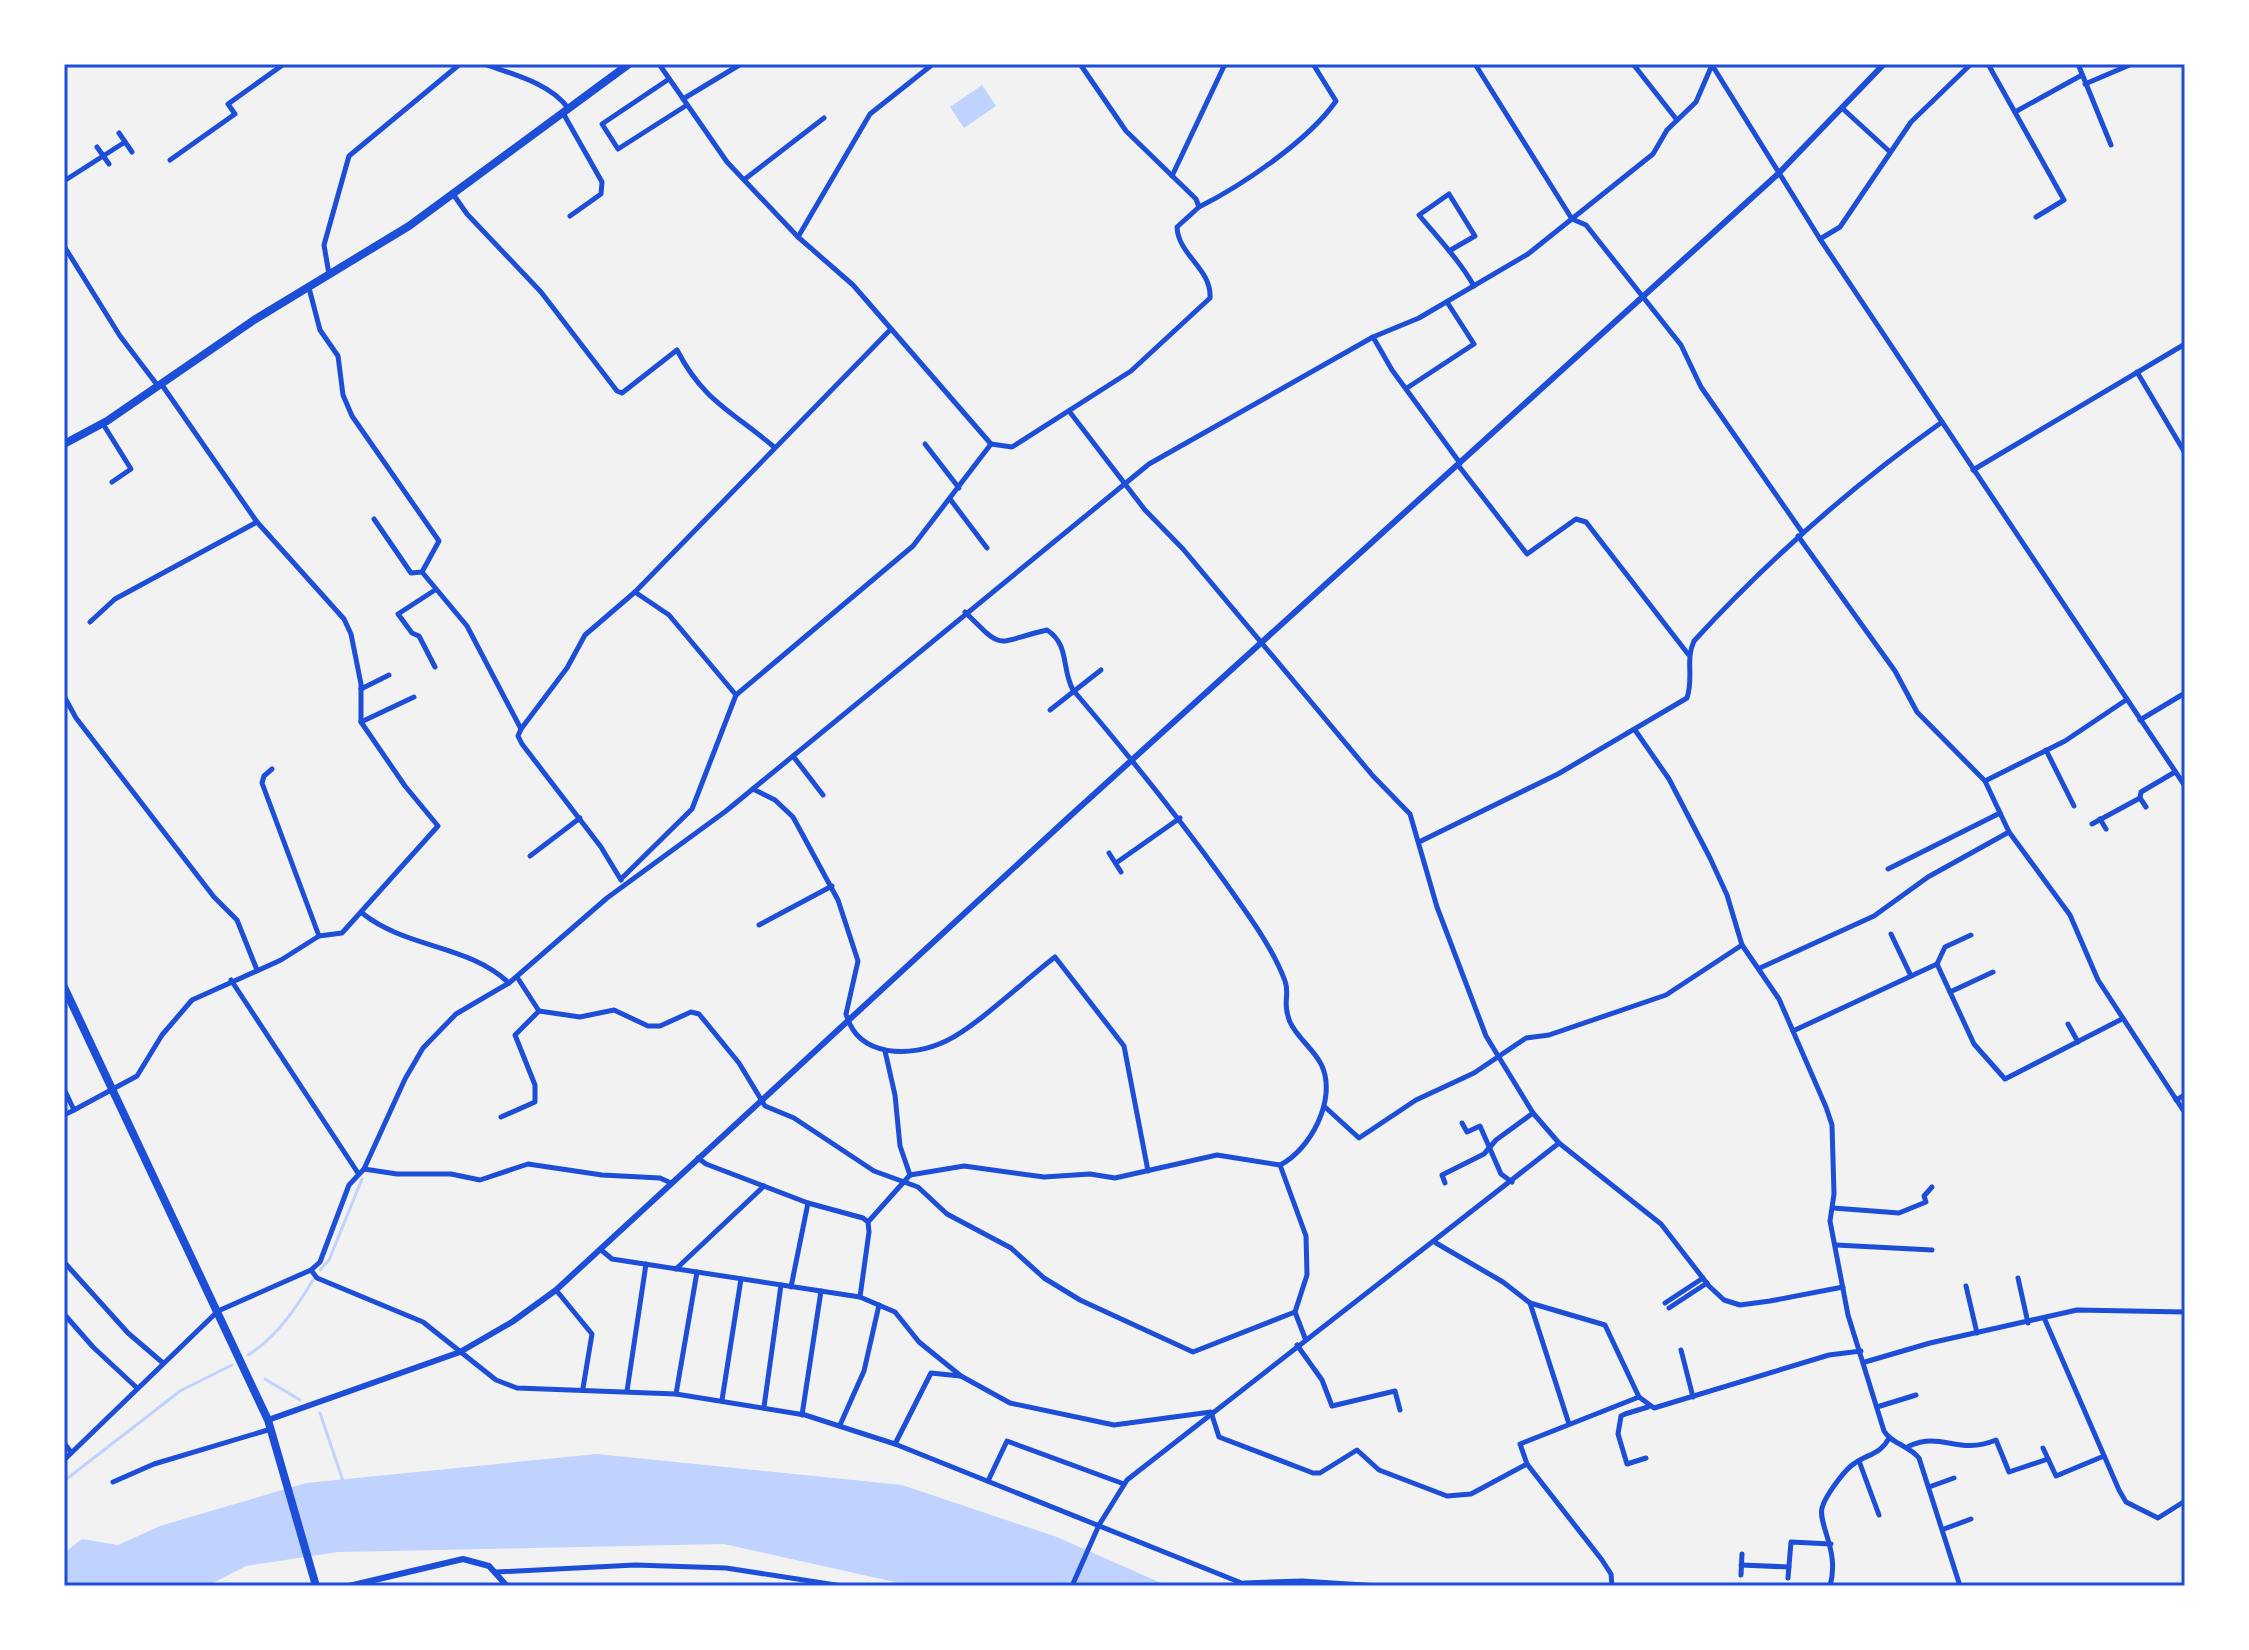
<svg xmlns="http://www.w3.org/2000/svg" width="2249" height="1650" font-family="'Source Serif 4',serif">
	<rect width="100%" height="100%" fill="#f2f2f2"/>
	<!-- water -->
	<g fill="#bfd3fe">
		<path d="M 982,85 L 996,106 L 964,128 L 950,107 Z"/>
		<path d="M 597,1454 L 902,1485 L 1057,1537 L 1168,1586 L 913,1586 L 724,1544 L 338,1552 L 246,1566 L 207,1586 L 64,1586 L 64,1553 L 82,1539 L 118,1545 L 160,1526 L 306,1483 Z"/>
	</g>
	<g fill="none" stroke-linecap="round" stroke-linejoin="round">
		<!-- stream -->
		<g stroke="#bfd3fe" stroke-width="3">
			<path d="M 320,1270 L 329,1260 L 362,1179"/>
			<path d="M 248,1355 C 277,1337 296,1308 313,1280"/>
			<path d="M 265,1379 L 300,1400"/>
			<path d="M 320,1413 L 343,1481"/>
			<path d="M 64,1481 L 180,1391 L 232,1365"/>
		</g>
		<!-- minor -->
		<g stroke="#1d4ed8" stroke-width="5">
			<path d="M 484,64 C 512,74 550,83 568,108"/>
			<path d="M 659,64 L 727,162 L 798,237 L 853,285 L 991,444"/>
			<path d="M 1475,64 L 1572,219 L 1586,225 L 1681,345 L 1701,387 L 1802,532"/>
			<path d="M 1633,64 L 1677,120"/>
			<path d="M 1988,64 L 2064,200 L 2036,217"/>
			<path d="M 2078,64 L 2111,145"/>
			<path d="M 669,79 L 602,124 L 618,149 L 687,105"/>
			<path d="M 2085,84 L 2132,64"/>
			<path d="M 683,99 L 741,64"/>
			<path d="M 1842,108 L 1889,151"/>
			<path d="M 2015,112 L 2082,75"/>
			<path d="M 563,113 L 602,182 L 601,194 L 570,216"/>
			<path d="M 119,133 L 132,152"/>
			<path d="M 97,147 L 109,164"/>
			<path d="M 170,160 L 235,114 L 228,104 L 284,64"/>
			<path d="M 1172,176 L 1225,64"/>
			<path d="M 745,179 L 824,118"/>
			<path d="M 64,181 L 125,142"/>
			<path d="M 453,194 L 467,214 L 541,292 L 617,391 L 622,393 L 677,350 C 704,402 732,411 774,447"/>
			<path d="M 1199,207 C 1243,185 1309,140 1336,101 L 1313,64"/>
			<path d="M 798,237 L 870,114 L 933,64"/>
			<path d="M 1820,239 L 1840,227 L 1911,122 L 1971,64"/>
			<path d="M 64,246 L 120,336 L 158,386"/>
			<path d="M 1449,251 L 1475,236 L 1449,194 L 1419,215 C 1438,238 1459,260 1474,286"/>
			<path d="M 329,274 L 324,245 L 349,156 L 460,64"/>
			<path d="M 309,288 L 320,330 L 338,356 L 343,395 L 352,416 L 439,541 L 422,572 L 467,626 L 521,729 L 518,736 L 522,744 L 601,847 L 621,880"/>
			<path d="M 1373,337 L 1392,370 L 1460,463"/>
			<path d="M 2137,372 L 2185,453"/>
			<path d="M 1407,388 L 1474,344 L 1447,302"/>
			<path d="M 1069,411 L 1145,510 L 1183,549 L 1373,776 L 1410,814 L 1437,907 L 1486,1036 L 1533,1113 L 1559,1143 L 1661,1224 L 1709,1286 L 1724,1300 L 1740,1305 L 1770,1301 L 1843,1287"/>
			<path d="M 103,424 L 131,469 L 112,482"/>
			<path d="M 925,444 L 959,488"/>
			<path d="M 1458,465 L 1527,554 L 1576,519 L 1586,522 L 1688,654"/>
			<path d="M 1973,470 L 2185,344"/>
			<path d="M 950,499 L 987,548"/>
			<path d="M 374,519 L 411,573 L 422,572"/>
			<path d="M 1798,536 L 1895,671 L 1917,712 L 1985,781 L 2009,832 L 2070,915 L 2098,980 L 2185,1113"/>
			<path d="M 435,590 L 398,614 L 412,633 L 419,636 L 435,667"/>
			<path d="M 635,592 L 669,615 L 736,695"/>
			<path d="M 965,612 C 1006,653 994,642 1047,630 C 1070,645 1061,668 1073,690 C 1126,752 1177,815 1225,882 C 1246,912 1272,946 1285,981 C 1290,994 1282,1002 1290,1022 C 1297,1038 1315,1050 1322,1066 C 1337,1100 1310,1150 1280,1165 L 1306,1236 L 1307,1275 L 1295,1312 L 1305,1338"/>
			<path d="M 90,622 L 115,599 L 257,522"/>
			<path d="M 361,689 L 389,675"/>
			<path d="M 64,696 L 76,718 L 214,897 L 237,920 L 257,970"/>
			<path d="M 1050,710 L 1101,670"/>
			<path d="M 2140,720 L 2185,693"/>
			<path d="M 361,722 L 414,697"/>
			<path d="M 521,729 L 567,668 L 585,635 L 635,592 L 891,329"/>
			<path d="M 1635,730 L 1669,779 L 1710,858 L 1727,895 L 1742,945 L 1779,999 L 1826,1107 L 1832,1125 L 1834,1194 L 1830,1221 L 1848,1315 L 1884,1431 C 1892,1444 1908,1445 1919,1458 L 1960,1586"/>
			<path d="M 2046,750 L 2074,806"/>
			<path d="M 793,756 L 823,795"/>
			<path d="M 272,769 L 264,776 L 262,783 L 319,936"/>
			<path d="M 1985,781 L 2065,741 L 2126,700"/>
			<path d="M 753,789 L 775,800 L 793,817 L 838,900 L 858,961 L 846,1014 C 858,1058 911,1058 946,1041 C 976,1027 1026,979 1055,957 L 1124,1046 L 1148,1171"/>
			<path d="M 2146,807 L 2140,798 L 2141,792 L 2175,772"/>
			<path d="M 2100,819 L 2106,829"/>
			<path d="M 2092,824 L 2140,798"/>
			<path d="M 1419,842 L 1558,774 L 1687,698 C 1694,677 1685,660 1694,641 C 1769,559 1852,486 1942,422"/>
			<path d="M 1109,853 L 1121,872"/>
			<path d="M 530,856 L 580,818"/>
			<path d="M 1116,863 L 1180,818"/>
			<path d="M 1888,869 L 2000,813"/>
			<path d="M 621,879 L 692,809 L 736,695 L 913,546 L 991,444 L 1012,447 L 1131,371 L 1210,298 C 1212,269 1178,255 1177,227 L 1199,207 L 1196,199 L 1126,131 L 1080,64"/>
			<path d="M 362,913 C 407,949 468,944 509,983"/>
			<path d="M 759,925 L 832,886"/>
			<path d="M 1891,934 L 1911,976"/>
			<path d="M 1937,964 L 1945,947 L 1971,935"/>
			<path d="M 1760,968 L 1874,916 L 1928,877 L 2009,832"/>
			<path d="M 517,977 L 539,1011 L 580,1017 L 614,1010 L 648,1026 L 660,1026 L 691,1012 L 699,1014 L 739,1063 L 765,1106 L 794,1118 L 874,1171 L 918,1187 L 947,1214 L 1011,1248 L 1044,1278 L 1080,1300 L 1193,1352 L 1295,1312"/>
			<path d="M 231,980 L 358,1173"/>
			<path d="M 1950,992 L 1993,972"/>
			<path d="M 2068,1024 L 2078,1042"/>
			<path d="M 1793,1031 L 1937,964 L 1974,1044 L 2005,1079 L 2122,1019"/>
			<path d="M 64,1089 L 74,1110 L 64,1115"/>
			<path d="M 2176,1100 L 2185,1095"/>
			<path d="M 1325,1107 L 1359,1138 L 1416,1100 L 1474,1073 L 1526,1038 L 1549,1035 L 1666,995 L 1742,945"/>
			<path d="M 74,1110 L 137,1076 L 162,1035 L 192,1000 L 281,960 L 319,936 L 342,933 L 438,826 L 405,786 L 361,722 L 361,684 L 351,634 L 344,619 L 257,522 L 162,385"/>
			<path d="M 501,1117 L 535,1102 L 535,1085 L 515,1035 L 539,1011"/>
			<path d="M 1462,1123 L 1467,1132 L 1480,1126 L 1501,1174 L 1512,1182"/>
			<path d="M 698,1158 L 706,1164 L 808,1203 L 863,1218 L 868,1222 L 869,1232 L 860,1297"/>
			<path d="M 364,1169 L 397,1174 L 451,1174 L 480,1180 L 528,1164 L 602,1175 L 660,1178 L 671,1183"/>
			<path d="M 910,1175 L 964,1166 L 1044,1177 L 1090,1174 L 1115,1178 L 1217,1155 L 1280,1165"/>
			<path d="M 1445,1183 L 1442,1175 L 1484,1154 L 1496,1140 L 1533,1113"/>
			<path d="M 1833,1208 L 1899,1213 L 1926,1202 L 1924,1196 L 1932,1187"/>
			<path d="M 868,1222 L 910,1175 L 900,1146 L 895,1095 L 885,1051"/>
			<path d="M 1436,1243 L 1503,1282 L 1530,1303 L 1569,1424"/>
			<path d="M 1836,1245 L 1932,1250"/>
			<path d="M 600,1249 L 612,1259 L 860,1297 L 895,1312 L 919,1342 L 961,1376 L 1010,1403 L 1114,1425 L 1211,1412 L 1219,1437 L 1313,1473 L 1320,1473 L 1357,1450 L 1379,1470 L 1447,1496 L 1471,1494 L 1527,1464"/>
			<path d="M 64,1262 L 128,1333 L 163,1363"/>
			<path d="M 676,1269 L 764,1186"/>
			<path d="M 311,1270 L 317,1278 L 423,1322 L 496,1380 L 517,1388 L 676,1394 L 805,1415 L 895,1444 L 1249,1586"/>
			<path d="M 2018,1278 L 2028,1323"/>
			<path d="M 1966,1286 L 1977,1333"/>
			<path d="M 791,1287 L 808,1203"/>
			<path d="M 556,1290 L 592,1334 L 583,1388"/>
			<path d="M 1530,1303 L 1605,1325 L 1639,1397 L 1520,1444 L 1527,1464 L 1602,1560 L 1611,1574 L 1612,1586"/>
			<path d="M 1665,1303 L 1703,1278"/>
			<path d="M 1669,1308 L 1707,1283"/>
			<path d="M 64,1314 L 93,1347 L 137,1388"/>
			<path d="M 2045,1320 L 2119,1490 L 2126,1502 L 2158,1518 L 2185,1501"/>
			<path d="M 1297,1345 L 1322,1380 L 1332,1406 L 1395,1391 L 1400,1410"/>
			<path d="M 1681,1350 L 1693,1397"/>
			<path d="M 1865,1362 L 1930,1343 L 2077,1310 L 2185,1312"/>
			<path d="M 627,1391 L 646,1264"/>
			<path d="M 676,1394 L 697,1272"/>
			<path d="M 1639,1397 L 1654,1408 L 1829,1355 L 1861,1351"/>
			<path d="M 722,1400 L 741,1279"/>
			<path d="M 764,1407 L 781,1285"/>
			<path d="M 1877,1407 L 1916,1395"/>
			<path d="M 802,1415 L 821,1291"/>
			<path d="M 840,1425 L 864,1371 L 879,1305"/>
			<path d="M 64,1443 L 71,1452"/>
			<path d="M 895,1444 L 931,1373 L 960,1376"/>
			<path d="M 1909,1446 C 1943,1431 1957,1456 1996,1440 L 2009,1472 L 2048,1459"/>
			<path d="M 2043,1448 L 2056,1476 L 2104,1456"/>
			<path d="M 1646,1458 L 1627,1464 L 1618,1434 L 1621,1416 L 1625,1414 L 1648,1407"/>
			<path d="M 64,1460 L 218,1311 L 311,1270 L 320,1262 L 349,1185 L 364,1169 L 405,1079 L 423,1048 L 456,1014 L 509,983 L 607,898 L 726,811 L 1149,464 L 1373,337 L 1419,318 L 1528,254 L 1653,154 L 1667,130 L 1696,102 L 1712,65 L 1820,239 L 2185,786"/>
			<path d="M 1859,1461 L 1879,1515"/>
			<path d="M 988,1481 L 1007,1441 L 1124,1484"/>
			<path d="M 113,1482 L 154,1464 L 271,1429"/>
			<path d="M 1929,1487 L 1954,1478"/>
			<path d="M 1944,1529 L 1971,1519"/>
			<path d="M 1741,1565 L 1789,1567"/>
			<path d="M 496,1572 L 635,1565 L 726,1568 L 842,1586"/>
			<path d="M 1741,1575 L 1742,1554"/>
			<path d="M 1788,1578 L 1791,1542 L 1831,1544"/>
			<path d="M 1244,1583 L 1302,1581 L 1379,1586"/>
			<path d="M 1072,1586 L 1099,1525 L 1127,1480 L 1559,1143"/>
			<path d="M 1830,1586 C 1840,1551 1818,1525 1822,1508 C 1825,1496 1845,1469 1855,1463 C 1868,1454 1881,1454 1889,1438"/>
		</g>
		<!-- tertiary -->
		<g stroke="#1d4ed8" stroke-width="6">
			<path d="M 268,1420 L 460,1352 L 512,1322 L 556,1290 L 1069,817 L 1778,174 L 1884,64"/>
			<path d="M 349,1586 L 463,1559 L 489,1566 L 507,1586"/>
		</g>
		<!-- primary -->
		<g stroke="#1d4ed8" stroke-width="8">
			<path d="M 64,444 L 107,421 L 254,320 L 409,226 L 629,64"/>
			<path d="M 64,987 L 268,1420 L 316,1586"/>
		</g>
	</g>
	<!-- border -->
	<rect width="2249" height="1650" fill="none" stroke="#ffffff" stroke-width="132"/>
	<rect x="66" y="66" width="2117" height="1518" fill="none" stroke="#1d4ed8" stroke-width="3"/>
</svg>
